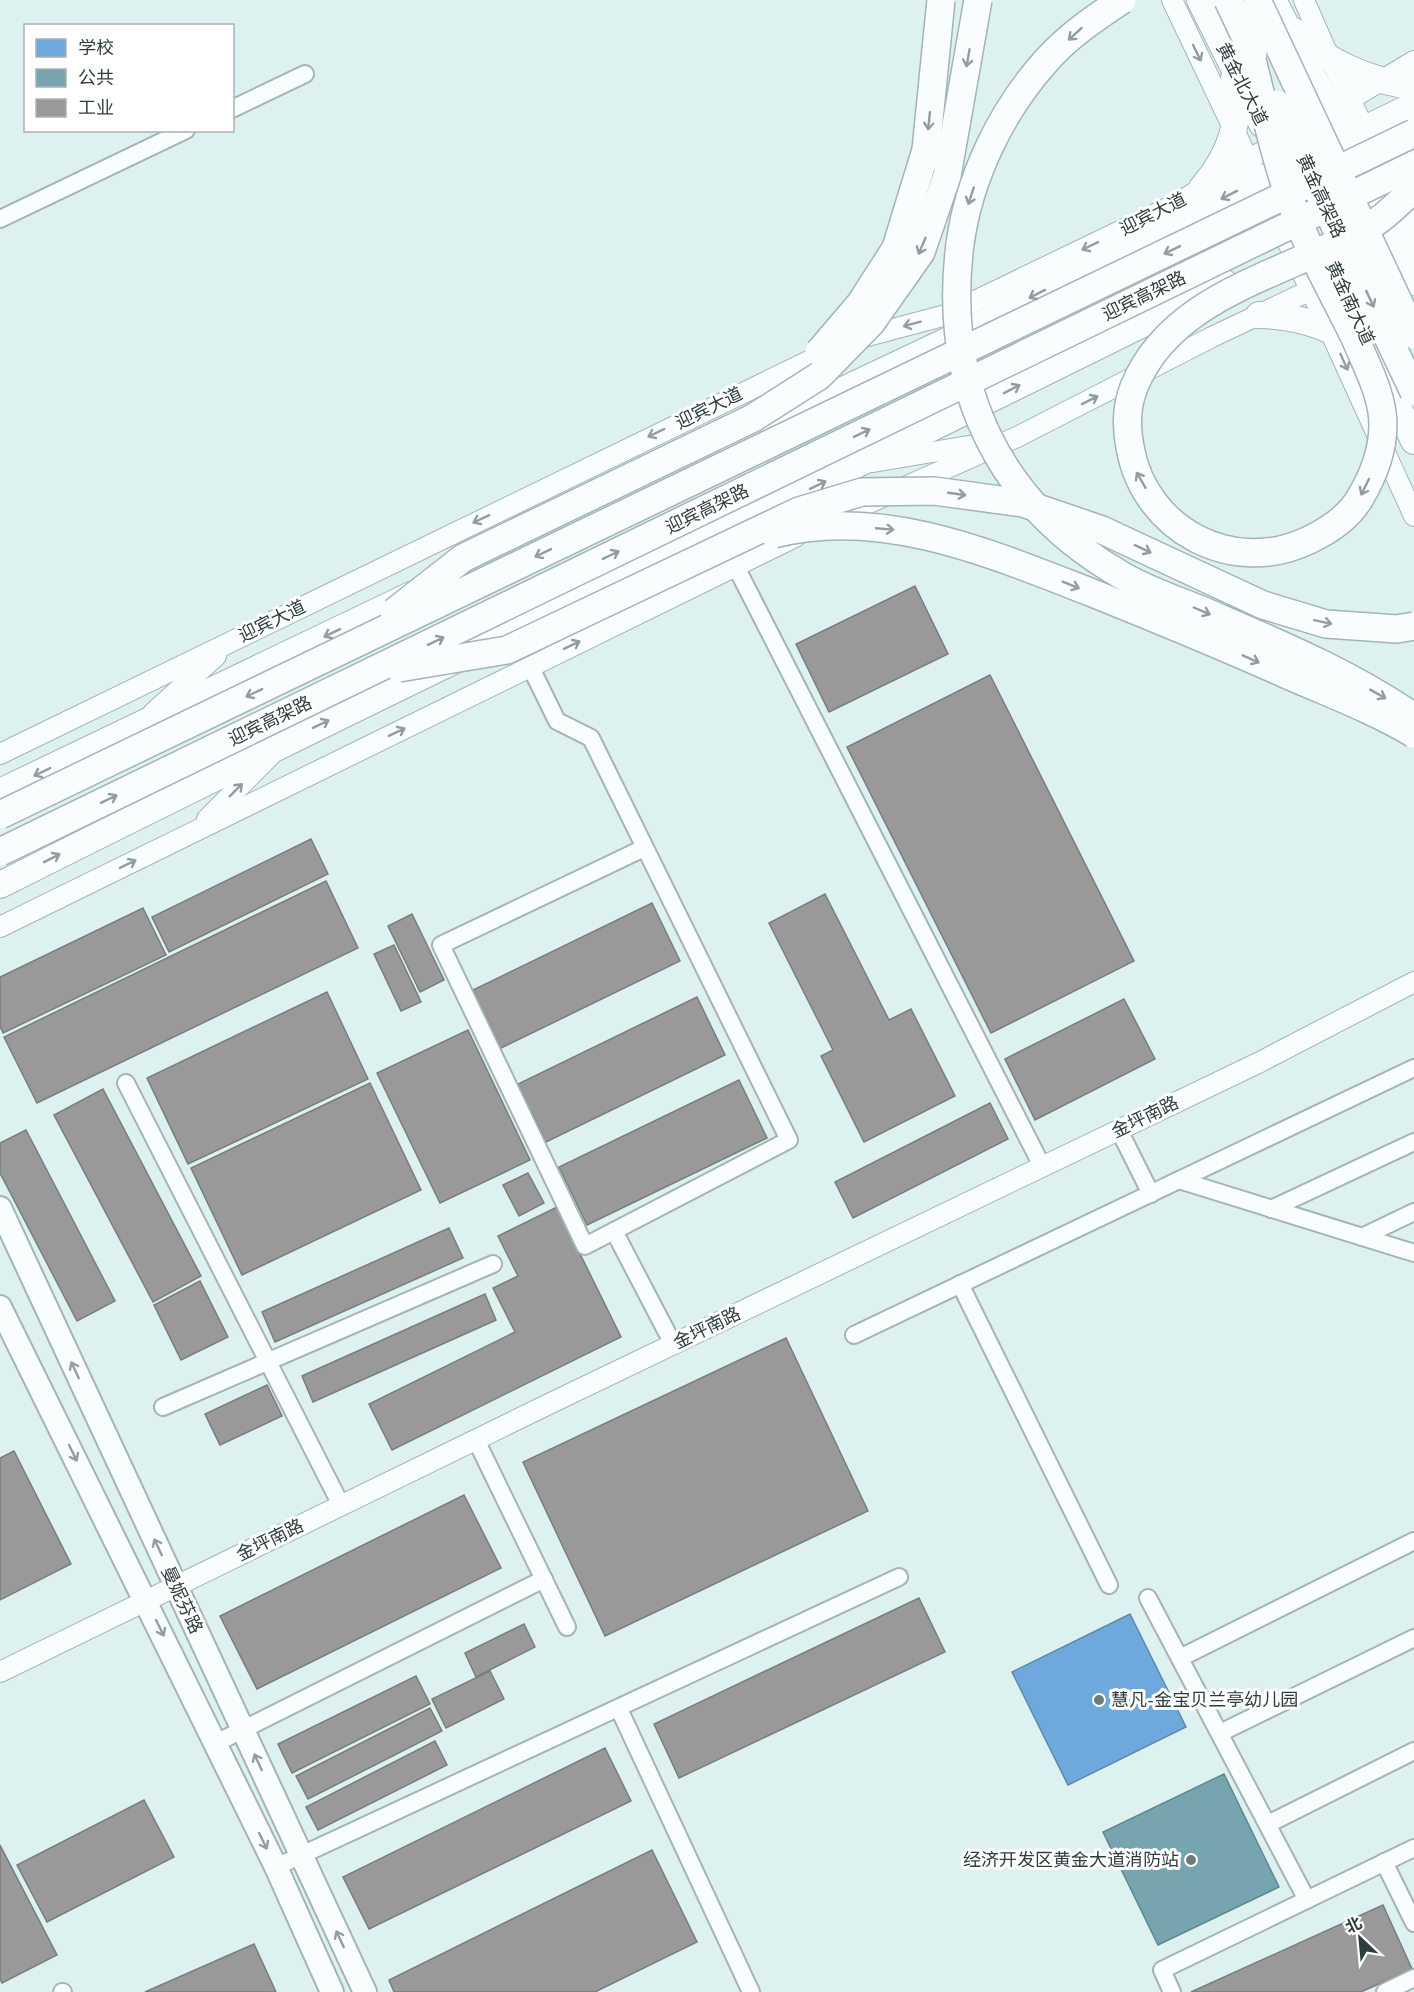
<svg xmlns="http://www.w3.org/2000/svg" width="1414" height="1992" font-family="'Varela Round','Noto Sans SC',sans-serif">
	<rect width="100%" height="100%" fill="#dcf1f0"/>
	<!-- schools -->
	<path fill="#6fa8dc" stroke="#5c88ac" stroke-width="1.5" d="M 1130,1614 L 1186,1727 L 1068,1785 L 1012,1672 Z"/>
	<!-- public -->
	<path fill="#76a5af" stroke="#61868d" stroke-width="1.5" d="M 1224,1774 L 1279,1887 L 1158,1945 L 1103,1832 Z"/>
	<!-- industry -->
	<g fill="#999" stroke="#797d7d" stroke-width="1.5">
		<path d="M 915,586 L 948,654 L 829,712 L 796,644 Z"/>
		<path d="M 990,675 L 1134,961 L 991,1033 L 847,747 Z"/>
		<path d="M 311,839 L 328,874 L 169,952 L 152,917 Z"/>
		<path d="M 326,881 L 358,948 L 37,1103 L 4,1037 Z"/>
		<path d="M 825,894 L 889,1020 L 911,1009 L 955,1096 L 864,1142 L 821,1056 L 833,1050 L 769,923 Z"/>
		<path d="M 652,903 L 680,961 L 501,1048 L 473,990 Z"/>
		<path d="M 143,908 L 166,955 L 3,1033 L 0,1026 L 0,977 Z"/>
		<path d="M 412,914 L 444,980 L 420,992 L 388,926 Z"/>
		<path d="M 394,945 L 421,1002 L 401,1011 L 374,954 Z"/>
		<path d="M 327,992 L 368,1079 L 188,1164 L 147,1078 Z"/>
		<path d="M 697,997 L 725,1055 L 546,1142 L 518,1084 Z"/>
		<path d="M 1124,999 L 1155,1059 L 1035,1120 L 1005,1059 Z"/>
		<path d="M 468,1030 L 530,1160 L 440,1203 L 377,1073 Z"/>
		<path d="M 739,1080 L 767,1138 L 587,1225 L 559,1167 Z"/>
		<path d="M 370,1083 L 421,1190 L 242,1275 L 191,1168 Z"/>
		<path d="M 103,1089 L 201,1276 L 153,1302 L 54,1115 Z"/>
		<path d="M 990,1103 L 1008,1139 L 853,1218 L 835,1182 Z"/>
		<path d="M 26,1130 L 115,1301 L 77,1321 L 0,1173 L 0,1143 Z"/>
		<path d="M 528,1173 L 544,1203 L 519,1216 L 503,1185 Z"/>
		<path d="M 557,1207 L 621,1337 L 392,1450 L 369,1404 L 515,1332 L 493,1288 L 518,1276 L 498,1236 Z"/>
		<path d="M 449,1228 L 463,1258 L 275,1342 L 262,1312 Z"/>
		<path d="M 200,1281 L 228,1337 L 181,1360 L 154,1305 Z"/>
		<path d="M 485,1294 L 496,1320 L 313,1402 L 302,1376 Z"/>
		<path d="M 786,1338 L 868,1511 L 605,1636 L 523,1462 Z"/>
		<path d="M 267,1385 L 282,1416 L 220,1445 L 205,1414 Z"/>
		<path d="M 14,1451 L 71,1564 L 0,1600 L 0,1458 Z"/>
		<path d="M 464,1495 L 501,1568 L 257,1689 L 220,1616 Z"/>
		<path d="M 919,1598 L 945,1652 L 679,1778 L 654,1724 Z"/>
		<path d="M 524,1624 L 535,1647 L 476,1677 L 465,1653 Z"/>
		<path d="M 490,1671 L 504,1699 L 446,1728 L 432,1699 Z"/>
		<path d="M 416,1676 L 430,1704 L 292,1773 L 278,1744 Z"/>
		<path d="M 430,1708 L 442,1731 L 308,1799 L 296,1776 Z"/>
		<path d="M 435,1741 L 447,1765 L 318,1830 L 306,1807 Z"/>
		<path d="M 605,1748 L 631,1801 L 369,1929 L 343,1877 Z"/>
		<path d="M 144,1800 L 174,1857 L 47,1922 L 17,1865 Z"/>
		<path d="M 0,1845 L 57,1955 L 2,1983 L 0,1979 Z"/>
		<path d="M 652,1850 L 697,1942 L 595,1992 L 394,1992 L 389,1980 Z"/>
		<path d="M 1383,1905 L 1412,1969 L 1361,1992 L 1191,1992 Z"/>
		<path d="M 254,1944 L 276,1992 L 145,1992 Z"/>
	</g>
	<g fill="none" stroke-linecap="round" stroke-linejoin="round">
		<defs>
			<g id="minor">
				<path d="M 232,109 L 305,74"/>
				<path d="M 0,219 L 186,130"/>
				<path d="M 735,565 L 1042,1166"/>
				<path d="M 530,666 L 557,721 L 591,738 L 789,1140 L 585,1246 L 441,945 L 644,848"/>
				<path d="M 126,1083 L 341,1505"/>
				<path d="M 1119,1130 L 1151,1194"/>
				<path d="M 1179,1180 L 1414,1253"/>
				<path d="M 1271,1209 L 1414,1142"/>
				<path d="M 614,1231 L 673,1344"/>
				<path d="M 1362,1237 L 1414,1212"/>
				<path d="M 960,1284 L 1109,1585"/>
				<path d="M 854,1335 L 1414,1068"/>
				<path d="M 163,1407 L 493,1264"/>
				<path d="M 476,1440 L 567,1627"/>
				<path d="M 1148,1598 L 1307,1900"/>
				<path d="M 1180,1658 L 1414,1541"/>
				<path d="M 619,1709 L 751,1992"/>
				<path d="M 1220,1733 L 1414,1638"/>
				<path d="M 216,1743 L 544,1579"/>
				<path d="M 1268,1824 L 1414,1751"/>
				<path d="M 1384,1862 L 1414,1923"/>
				<path d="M 276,1867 L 899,1577"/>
				<path d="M 62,1992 L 63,1992"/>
				<path d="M 1172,1992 L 1162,1970 L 1414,1848"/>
				<path d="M 1385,1992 L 1414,1978"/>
			</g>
			<g id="tertiary">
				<path d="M 1172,0 L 1329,329 L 1414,516"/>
				<path d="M 1304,0 L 1329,57 L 1414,229"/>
				<path d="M 1319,118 L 1414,61"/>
				<path d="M 873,462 L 986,443"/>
				<path d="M 824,523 L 1017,437 L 1212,337 L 1414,241"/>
				<path d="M 153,713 L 216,656"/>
				<path d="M 0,754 L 852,340 L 946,315 L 1176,204 L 1283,139"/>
				<path d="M 207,819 L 271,755"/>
				<path d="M 0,927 L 795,537"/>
				<path d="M 0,1672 L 551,1403 L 1258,1063 L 1414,982"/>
			</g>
			<g id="secondary">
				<path d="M 0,1208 L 365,1992"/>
				<path d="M 0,1307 L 276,1867 L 332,1992"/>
			</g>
			<g id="primary">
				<path d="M 1200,0 L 1262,124"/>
				<path d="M 1273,0 L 1380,206 L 1414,282"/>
				<path d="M 1294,31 C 1326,62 1370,82 1414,86"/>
				<path d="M 1202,188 C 1229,157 1243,119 1234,78"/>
				<path d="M 1259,315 C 1300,316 1335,327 1367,353"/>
				<path d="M 1377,362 L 1414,441"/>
				<path d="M 731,443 L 951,339 L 1226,197 L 1414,105"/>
				<path d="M 0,792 L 411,595"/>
				<path d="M 0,885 C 406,680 818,487 1225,283"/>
			</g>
		</defs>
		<!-- minor casing -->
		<use href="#minor" stroke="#a4b4b4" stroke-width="20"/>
		<!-- tertiary casing -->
		<use href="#tertiary" stroke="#a4b4b4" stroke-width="22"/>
		<!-- secondary casing -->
		<use href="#secondary" stroke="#a4b4b4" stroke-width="26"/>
		<!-- primary casing -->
		<use href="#primary" stroke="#a4b4b4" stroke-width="28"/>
		<!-- minor -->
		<use href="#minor" stroke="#fafdfd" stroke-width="16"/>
		<!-- tertiary -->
		<use href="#tertiary" stroke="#fafdfd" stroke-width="20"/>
		<!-- secondary -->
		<use href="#secondary" stroke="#fafdfd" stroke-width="22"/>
		<!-- primary -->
		<use href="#primary" stroke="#fafdfd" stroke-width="26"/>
		<defs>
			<g id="trunk-bridge">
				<path d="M 1122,0 C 1095,18 1068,36 1046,61 C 1001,111 969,178 960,244 C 942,386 998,505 1123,576 C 1147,590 1174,599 1199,609 C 1275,642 1345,670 1414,717"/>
				<path d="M 1228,0 L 1253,53"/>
				<path d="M 1257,0 L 1414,335"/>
				<path d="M 1246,37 C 1261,91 1273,155 1293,207 C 1309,252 1334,295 1355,338 C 1365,362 1378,386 1382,412 C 1386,442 1375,473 1360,498 C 1349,517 1328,531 1309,540 C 1233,577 1144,530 1130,447 C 1126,427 1126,407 1134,387 C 1173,291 1292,274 1373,224 C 1388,215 1401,200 1414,189"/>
				<path d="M 1277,104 L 1414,392"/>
				<path d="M 819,352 L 860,304 L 896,248 L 926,150 L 941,0"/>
				<path d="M 774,534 C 881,506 992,554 1090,592 C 1152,617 1213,642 1274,669 C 1318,689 1373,709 1414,734"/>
				<path d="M 394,612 L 463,558 L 753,418 L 819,376 L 871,323 L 921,252 L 947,176 L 978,0"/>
				<path d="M 399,668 L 507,650 L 799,511 L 862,492 L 934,491 L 1023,503 L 1102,530 L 1263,605 L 1326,624 L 1397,629 L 1414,626"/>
				<path d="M 0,815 L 1414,133"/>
				<path d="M 0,852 L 1414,165"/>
			</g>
		</defs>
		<!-- trunk-bridge casing -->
		<use href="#trunk-bridge" stroke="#a4b4b4" stroke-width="30" stroke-linecap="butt"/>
		<!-- trunk-bridge -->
		<use href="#trunk-bridge" stroke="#fafdfd" stroke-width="27"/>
	</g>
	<!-- one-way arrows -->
	<defs><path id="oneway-shaft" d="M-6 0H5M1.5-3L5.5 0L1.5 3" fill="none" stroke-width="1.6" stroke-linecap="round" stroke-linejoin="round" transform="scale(1.5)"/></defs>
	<g stroke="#949d9d">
		<use href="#oneway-shaft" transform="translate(1075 34) rotate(138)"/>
		<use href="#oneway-shaft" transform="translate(1197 53) rotate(64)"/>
		<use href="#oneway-shaft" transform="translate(968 58) rotate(100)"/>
		<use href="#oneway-shaft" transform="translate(929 121) rotate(96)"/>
		<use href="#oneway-shaft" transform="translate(1229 195) rotate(153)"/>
		<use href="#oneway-shaft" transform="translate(971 196) rotate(108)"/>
		<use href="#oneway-shaft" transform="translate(922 246) rotate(113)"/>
		<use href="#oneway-shaft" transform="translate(1090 246) rotate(154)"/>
		<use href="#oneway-shaft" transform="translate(1172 250) rotate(154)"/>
		<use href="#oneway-shaft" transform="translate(1037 294) rotate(153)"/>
		<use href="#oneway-shaft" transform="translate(1370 299) rotate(65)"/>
		<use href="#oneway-shaft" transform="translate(912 324) rotate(165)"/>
		<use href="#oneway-shaft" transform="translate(1344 362) rotate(66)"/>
		<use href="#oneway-shaft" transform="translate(1012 389) rotate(-27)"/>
		<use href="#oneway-shaft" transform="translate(1090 400) rotate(-27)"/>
		<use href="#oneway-shaft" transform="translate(656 433) rotate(154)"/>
		<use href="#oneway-shaft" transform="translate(862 433) rotate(-26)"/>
		<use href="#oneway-shaft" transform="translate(1141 480) rotate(-120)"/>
		<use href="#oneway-shaft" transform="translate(818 485) rotate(-26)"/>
		<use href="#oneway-shaft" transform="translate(1365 487) rotate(116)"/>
		<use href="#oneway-shaft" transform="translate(957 494) rotate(8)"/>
		<use href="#oneway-shaft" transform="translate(481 519) rotate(154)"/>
		<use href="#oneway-shaft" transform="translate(885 529) rotate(5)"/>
		<use href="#oneway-shaft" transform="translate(1143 549) rotate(25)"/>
		<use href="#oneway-shaft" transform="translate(543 553) rotate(154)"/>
		<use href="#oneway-shaft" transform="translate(611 555) rotate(-26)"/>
		<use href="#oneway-shaft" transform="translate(1071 585) rotate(22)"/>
		<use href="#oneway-shaft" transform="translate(1202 611) rotate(23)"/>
		<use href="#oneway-shaft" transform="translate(1323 622) rotate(12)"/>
		<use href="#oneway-shaft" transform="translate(332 633) rotate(155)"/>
		<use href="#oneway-shaft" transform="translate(436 641) rotate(-26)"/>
		<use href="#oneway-shaft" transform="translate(572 645) rotate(-26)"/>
		<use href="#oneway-shaft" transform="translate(1251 659) rotate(24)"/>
		<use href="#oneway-shaft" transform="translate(254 693) rotate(154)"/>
		<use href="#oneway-shaft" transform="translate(1378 694) rotate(29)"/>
		<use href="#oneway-shaft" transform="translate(321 724) rotate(-26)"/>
		<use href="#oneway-shaft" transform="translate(397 732) rotate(-26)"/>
		<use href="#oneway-shaft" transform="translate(42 772) rotate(154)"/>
		<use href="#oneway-shaft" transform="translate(236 790) rotate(-45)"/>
		<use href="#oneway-shaft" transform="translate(109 799) rotate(-26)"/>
		<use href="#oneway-shaft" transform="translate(52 858) rotate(-27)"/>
		<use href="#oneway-shaft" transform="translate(128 864) rotate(-26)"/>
		<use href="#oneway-shaft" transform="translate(75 1370) rotate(-115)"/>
		<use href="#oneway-shaft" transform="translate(73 1453) rotate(64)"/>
		<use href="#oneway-shaft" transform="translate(158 1547) rotate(-115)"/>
		<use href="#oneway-shaft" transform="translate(160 1628) rotate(64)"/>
		<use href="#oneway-shaft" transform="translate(258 1762) rotate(-115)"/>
		<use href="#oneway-shaft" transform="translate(263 1841) rotate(64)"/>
		<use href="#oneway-shaft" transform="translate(340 1939) rotate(-115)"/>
	</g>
	<!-- markers -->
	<g fill="#6c7c7c" stroke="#fff" stroke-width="2">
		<circle cx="1099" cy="1700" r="6"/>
		<circle cx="1191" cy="1860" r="6"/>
	</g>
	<g text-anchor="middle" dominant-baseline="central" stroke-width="6" stroke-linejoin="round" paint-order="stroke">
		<!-- street labels -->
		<g font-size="18" fill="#2f3d3d" stroke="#fff">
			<text transform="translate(1242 84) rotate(63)">黄金北大道</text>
			<text transform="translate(1321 196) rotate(65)">黄金高架路</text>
			<text transform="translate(1153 214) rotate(-27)">迎宾大道</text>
			<text transform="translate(1144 296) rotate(-26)">迎宾高架路</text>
			<text transform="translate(1350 303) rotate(65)">黄金南大道</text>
			<text transform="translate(709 408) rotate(-26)">迎宾大道</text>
			<text transform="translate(707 509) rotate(-26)">迎宾高架路</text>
			<text transform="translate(272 621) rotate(-26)">迎宾大道</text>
			<text transform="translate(270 721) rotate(-26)">迎宾高架路</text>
			<text transform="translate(1145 1117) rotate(-26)">金坪南路</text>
			<text transform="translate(707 1328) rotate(-26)">金坪南路</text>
			<text transform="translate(270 1540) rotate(-26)">金坪南路</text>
			<text transform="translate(182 1600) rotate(65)">曼妮芬路</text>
		</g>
		<!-- poi labels -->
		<g font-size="18" fill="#2f3d3d" stroke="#fff" text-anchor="start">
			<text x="1111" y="1700">慧凡-金宝贝兰亭幼儿园</text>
			<text x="1179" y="1860" text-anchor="end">经济开发区黄金大道消防站</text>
		</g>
	</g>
	<!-- legend -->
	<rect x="24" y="24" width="210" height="108" fill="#ffffff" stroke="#acb1b1" stroke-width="1.5"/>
	<rect x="36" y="39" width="30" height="18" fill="#6fa8dc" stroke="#acb1b1" stroke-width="1.5"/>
	<text x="78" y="54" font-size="18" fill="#2f3d3d">学校</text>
	<rect x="36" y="69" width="30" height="18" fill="#76a5af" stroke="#acb1b1" stroke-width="1.5"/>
	<text x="78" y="84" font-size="18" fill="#2f3d3d">公共</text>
	<rect x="36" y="99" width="30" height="18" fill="#999999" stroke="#acb1b1" stroke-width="1.5"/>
	<text x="78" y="114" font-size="18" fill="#2f3d3d">工业</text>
	<!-- north arrow -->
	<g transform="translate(1360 1938) rotate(334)" stroke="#ffffff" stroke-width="4.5" paint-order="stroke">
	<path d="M0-4.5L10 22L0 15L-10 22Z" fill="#2f3d3d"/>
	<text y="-9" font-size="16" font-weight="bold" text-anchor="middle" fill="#2f3d3d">北</text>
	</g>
</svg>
